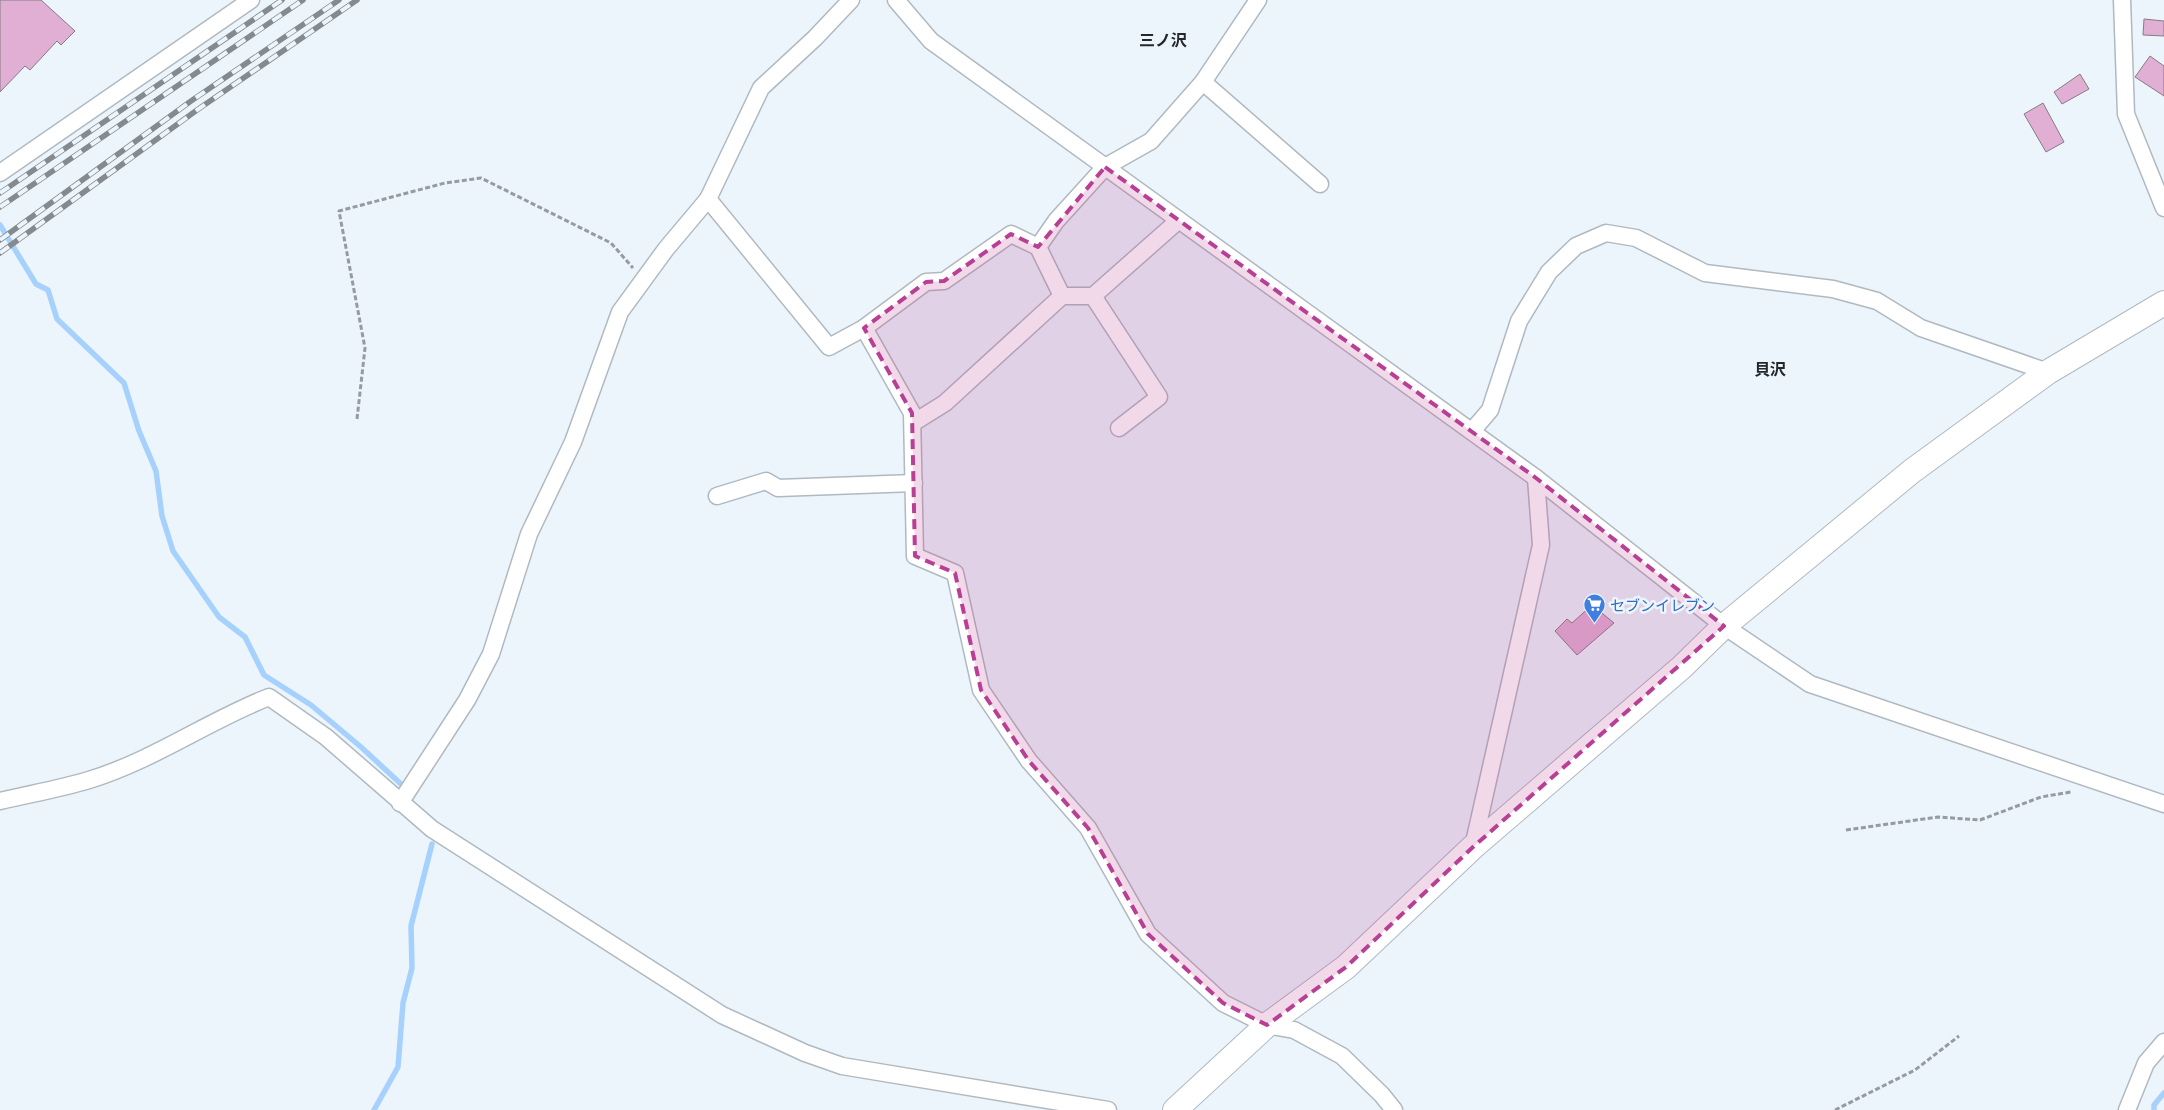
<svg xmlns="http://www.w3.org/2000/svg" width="2164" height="1110" font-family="Ubuntu,'Noto Sans JP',sans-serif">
	<rect width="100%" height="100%" fill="#ecf5fc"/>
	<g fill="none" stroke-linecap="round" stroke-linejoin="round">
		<!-- stream -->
		<g stroke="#a7d1fd" stroke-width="5.5">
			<path d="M 0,225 L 36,284 L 48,290 L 57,319 L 124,383 L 139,431 L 156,471 L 162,516 L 173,551 L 219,617 L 245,637 L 264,675 L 311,705 L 361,747 L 402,785"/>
			<path d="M 374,1110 L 398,1067 L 403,1003 L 412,968 L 411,926 L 432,844"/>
			<path d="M 2154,1110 L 2154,1105 L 2164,1093"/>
		</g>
	</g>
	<!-- building -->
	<g fill="#e1afd4" stroke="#857c82">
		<path d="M 0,0 L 41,0 L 75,31 L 61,45 L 57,41 L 30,70 L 25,66 L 0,92 Z"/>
		<path d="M 2144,19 L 2164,21 L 2164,36 L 2143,35 Z"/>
		<path d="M 2150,56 L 2164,66 L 2164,96 L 2135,77 Z"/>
		<path d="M 2080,74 L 2089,89 L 2062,104 L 2054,92 Z"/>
		<path d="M 2043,103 L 2064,142 L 2046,152 L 2024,114 Z"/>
		<path d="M 1592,605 L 1614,623 L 1577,655 L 1555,631 L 1567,619 L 1572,623 Z"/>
	</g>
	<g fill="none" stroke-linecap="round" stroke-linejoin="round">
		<defs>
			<g id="street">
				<path d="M 896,0 L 931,41 L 1536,478 L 1724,626 L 1810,684 L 2164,804"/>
				<path d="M 2122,0 L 2126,114 L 2164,208"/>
				<path d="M 1203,82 L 1320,184"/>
				<path d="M 0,173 L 251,0"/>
				<path d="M 708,199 L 829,347 L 864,328 L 912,413 L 915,556 L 955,573 L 981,690 L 1029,761 L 1088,828 L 1148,934 L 1223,1003 L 1267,1025 L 1294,1030 L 1342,1056 L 1382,1095 L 1394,1110"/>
				<path d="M 1038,247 L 1056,221 L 1105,167 L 1151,141 L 1203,82 L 1258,0"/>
				<path d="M 1093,296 L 1159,397 L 1119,428"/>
				<path d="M 864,328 L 926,282 L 944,281 L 1011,234 L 1038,247 L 1062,296"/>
				<path d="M 913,423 L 945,403 L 1062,296 L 1093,296 L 1179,220"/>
				<path d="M 1472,431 L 1490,410 L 1519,321 L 1549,272 L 1576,246 L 1606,233 L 1636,238 L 1705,273 L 1833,289 L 1877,301 L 1921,328 L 2048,372"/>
				<path d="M 717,496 L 766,481 L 778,488 L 914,483"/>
				<path d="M 0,801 C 29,794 60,789 89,780 C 152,761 208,721 269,697 L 326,737 L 432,829 L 563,913 L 722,1015 L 805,1053 L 842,1066 L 1108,1110"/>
				<path d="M 400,803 L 467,700 L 491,654 L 529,534 L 573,442 L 620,312 L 666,249 L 708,199 L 761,88 L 815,38 L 851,0"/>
				<path d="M 1473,847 L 1541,545 L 1536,478"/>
				<path d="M 2127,1110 L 2146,1063 L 2164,1042"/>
			</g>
			<path id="secondary" d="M 1175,1110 L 1267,1025 L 1346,967 L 1473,847 L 1682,667 L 1724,626 L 1912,471 L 2048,372 L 2164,303"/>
		</defs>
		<!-- street casing -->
		<use href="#street" stroke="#b1b9c0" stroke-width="19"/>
		<!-- secondary casing -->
		<use href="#secondary" stroke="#b1b9c0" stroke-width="26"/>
		<!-- path -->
		<g stroke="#959ba0" stroke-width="3" stroke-dasharray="5 2.5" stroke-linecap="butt">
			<path d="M 357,419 L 365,348 L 339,211 L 445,183 L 481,178 L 611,243 L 633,268"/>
			<path d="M 1846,830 L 1938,817 L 1980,820 L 2041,797 L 2071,792"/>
			<path d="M 1835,1110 L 1915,1070 L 1959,1036"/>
		</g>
		<!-- street -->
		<use href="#street" stroke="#fff" stroke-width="16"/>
		<!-- secondary -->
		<use href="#secondary" stroke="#fff" stroke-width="24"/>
		<defs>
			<g id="rail">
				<path d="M 0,193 L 282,0"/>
				<path d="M 0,207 L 303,0"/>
				<path d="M 0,240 L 191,101 L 339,0"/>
				<path d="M 0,253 L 197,110 L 357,0"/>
			</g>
		</defs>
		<!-- rail casing -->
		<use href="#rail" stroke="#848a8e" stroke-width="5.5"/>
		<!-- rail -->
		<use href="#rail" stroke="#ecf5fc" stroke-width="4" stroke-dasharray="11" stroke-linecap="butt"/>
	</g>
	<!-- marked area -->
	<path fill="#b83f93" fill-opacity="0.2" stroke="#b83f93" stroke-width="4" stroke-dasharray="10 6" stroke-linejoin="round" d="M 1105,167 L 1536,478 L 1724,626 L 1473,847 L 1346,967 L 1267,1025 L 1223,1003 L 1148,934 L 1088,828 L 1029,761 L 981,690 L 955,573 L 915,556 L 912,413 L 864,328 L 926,282 L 944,281 L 1011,234 L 1038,247 Z"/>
	<!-- icons -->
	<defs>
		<symbol id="supermarket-pin" viewBox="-11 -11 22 30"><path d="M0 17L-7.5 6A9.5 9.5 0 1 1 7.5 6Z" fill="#3f7fe0" stroke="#ecf5fc"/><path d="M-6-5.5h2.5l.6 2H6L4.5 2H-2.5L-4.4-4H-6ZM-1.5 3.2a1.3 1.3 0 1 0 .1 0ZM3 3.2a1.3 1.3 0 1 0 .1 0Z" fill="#fff"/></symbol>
	</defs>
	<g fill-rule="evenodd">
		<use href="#supermarket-pin" x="1582" y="592" width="25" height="34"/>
	</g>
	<g text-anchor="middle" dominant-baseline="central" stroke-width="5" stroke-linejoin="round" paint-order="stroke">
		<!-- shop labels -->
		<g font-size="15" fill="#366cbe" stroke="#ecf5fc" text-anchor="start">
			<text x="1610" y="605">セブンイレブン</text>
		</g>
		<!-- neighbourhood labels -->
		<g font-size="16" font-weight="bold" fill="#25282a" stroke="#ecf5fc">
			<text x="1163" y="40">三ノ沢</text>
			<text x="1770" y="369">貝沢</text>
		</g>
	</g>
</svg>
